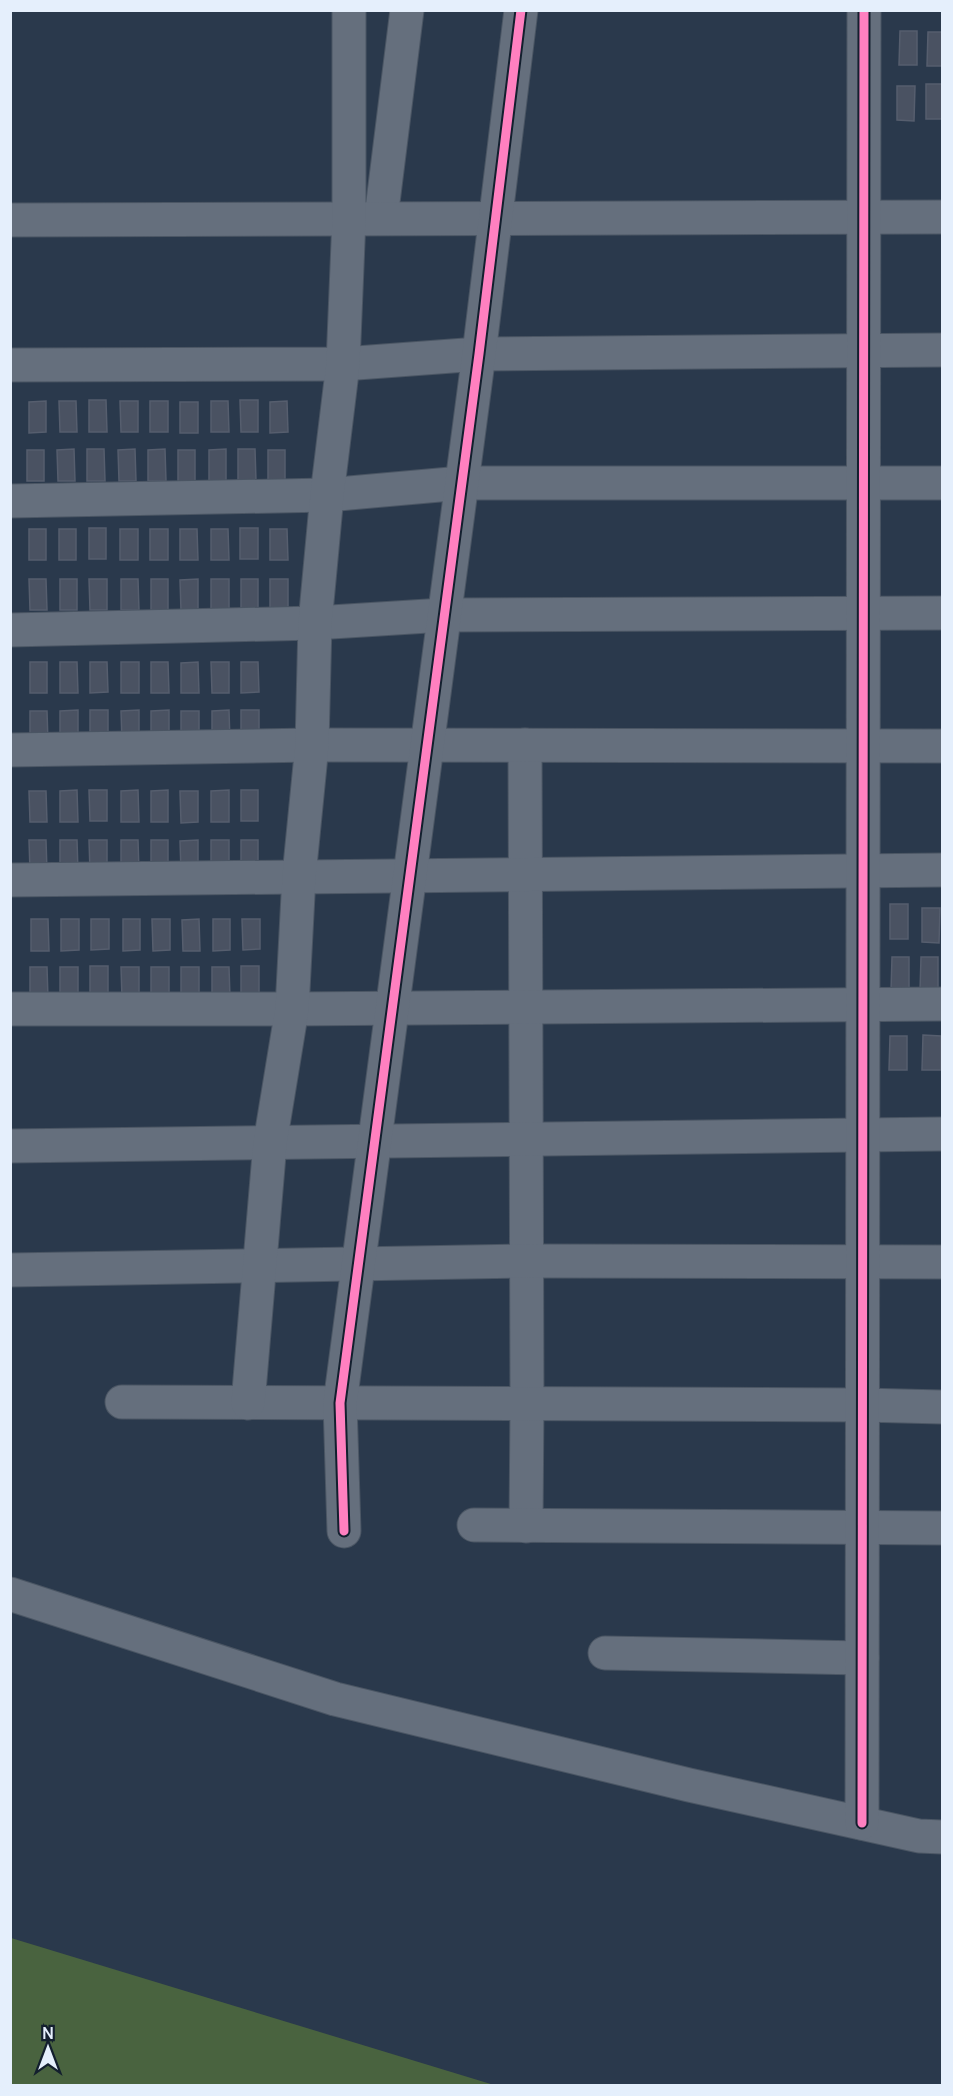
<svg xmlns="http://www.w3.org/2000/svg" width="953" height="2096" font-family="Manrope,sans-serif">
	<rect width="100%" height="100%" fill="#2a394c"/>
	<!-- green -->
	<path fill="#49633f" d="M 11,1938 L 494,2085 L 11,2085 Z"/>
	<!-- building -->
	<g fill="#4a5262" stroke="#565e6e" stroke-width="1.5">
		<path d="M 900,31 L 917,31 L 917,65 L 899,65 Z"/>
		<path d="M 928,32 L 942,32 L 942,66 L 927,66 Z"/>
		<rect x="926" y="84" width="16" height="35"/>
		<path d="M 897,86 L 915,86 L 914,121 L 897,120 Z"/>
		<path d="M 89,400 L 106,400 L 107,432 L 89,432 Z"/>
		<path d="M 240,400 L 258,400 L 258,432 L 241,432 Z"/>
		<path d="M 46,401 L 46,432 L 29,433 L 29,402 Z"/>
		<path d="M 59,401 L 76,401 L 77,432 L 60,432 Z"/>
		<path d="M 120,401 L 138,401 L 138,432 L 121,432 Z"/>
		<rect x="150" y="401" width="18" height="31"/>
		<path d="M 211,401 L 228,401 L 229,432 L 211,432 Z"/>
		<path d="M 287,401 L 288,432 L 270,433 L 270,402 Z"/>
		<rect x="180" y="402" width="18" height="31"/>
		<path d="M 74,449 L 75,481 L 58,481 L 57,450 Z"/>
		<path d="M 87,449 L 104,449 L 105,481 L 87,481 Z"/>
		<path d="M 135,449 L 136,481 L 119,481 L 118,450 Z"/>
		<path d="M 165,449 L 166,481 L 148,481 L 148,450 Z"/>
		<path d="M 226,449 L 226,481 L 209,481 L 209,450 Z"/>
		<path d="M 238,449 L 255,449 L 256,481 L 238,481 Z"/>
		<rect x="27" y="450" width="17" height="31"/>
		<path d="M 178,450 L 195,450 L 195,481 L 178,482 Z"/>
		<rect x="268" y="450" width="17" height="31"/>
		<rect x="89" y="528" width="17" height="31"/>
		<rect x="240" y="528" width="18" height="31"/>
		<rect x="29" y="529" width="17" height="31"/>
		<rect x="59" y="529" width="17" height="31"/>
		<rect x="120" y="529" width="18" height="31"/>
		<rect x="150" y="529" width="18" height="31"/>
		<path d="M 180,529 L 197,529 L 198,560 L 180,560 Z"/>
		<path d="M 211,529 L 228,529 L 229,560 L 211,560 Z"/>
		<path d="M 270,529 L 287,529 L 288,560 L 270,560 Z"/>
		<path d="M 29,579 L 46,579 L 47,610 L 30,610 Z"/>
		<rect x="60" y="579" width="17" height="31"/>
		<path d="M 89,579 L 107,579 L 107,610 L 90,610 Z"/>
		<path d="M 121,579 L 138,579 L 139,610 L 121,610 Z"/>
		<rect x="151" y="579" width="17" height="31"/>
		<path d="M 198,579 L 198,610 L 181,611 L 180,580 Z"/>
		<rect x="211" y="579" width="18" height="31"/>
		<rect x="241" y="579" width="17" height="31"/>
		<rect x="270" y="579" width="18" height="31"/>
		<rect x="30" y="662" width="17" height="31"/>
		<path d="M 60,662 L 77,662 L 78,693 L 60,693 Z"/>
		<path d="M 90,662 L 107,662 L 108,692 L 90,693 Z"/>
		<rect x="121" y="662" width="18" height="31"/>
		<path d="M 151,662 L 168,662 L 169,693 L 151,693 Z"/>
		<path d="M 198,662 L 199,693 L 181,693 L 181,663 Z"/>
		<path d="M 211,662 L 229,662 L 229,693 L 212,693 Z"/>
		<path d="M 241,662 L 258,662 L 259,692 L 241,693 Z"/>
		<path d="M 78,710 L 78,742 L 60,742 L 60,711 Z"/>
		<path d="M 90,710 L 108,710 L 108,741 L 90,742 Z"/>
		<path d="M 139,710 L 139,742 L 122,742 L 121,711 Z"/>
		<path d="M 169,710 L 169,742 L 151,742 L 151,711 Z"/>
		<path d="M 229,710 L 230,742 L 212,742 L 212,711 Z"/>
		<path d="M 241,710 L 259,710 L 259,741 L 241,742 Z"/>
		<path d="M 30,711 L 47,711 L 48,742 L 30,742 Z"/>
		<rect x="181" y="711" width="18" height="31"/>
		<path d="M 77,790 L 78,822 L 60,822 L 60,791 Z"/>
		<path d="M 89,790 L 107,790 L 107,821 L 90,821 Z"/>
		<path d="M 138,790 L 139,822 L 121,822 L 121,791 Z"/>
		<path d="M 168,790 L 168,822 L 151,822 L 151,791 Z"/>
		<path d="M 229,790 L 229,822 L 211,822 L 211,791 Z"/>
		<rect x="241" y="790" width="17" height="31"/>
		<path d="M 29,791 L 46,791 L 47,822 L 30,822 Z"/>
		<path d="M 180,791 L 198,791 L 198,822 L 181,823 Z"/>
		<path d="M 29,840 L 46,840 L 47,871 L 30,871 Z"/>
		<path d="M 60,840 L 77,840 L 78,871 L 60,871 Z"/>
		<path d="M 89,840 L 107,840 L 107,871 L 90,871 Z"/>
		<path d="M 121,840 L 138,840 L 139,871 L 121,871 Z"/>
		<rect x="151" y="840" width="17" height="31"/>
		<path d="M 198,840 L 198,871 L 181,872 L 180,841 Z"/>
		<rect x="211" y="840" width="18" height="31"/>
		<rect x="241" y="840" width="17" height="31"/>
		<rect x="890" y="904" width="18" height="35"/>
		<path d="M 922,908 L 940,908 L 939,943 L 922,942 Z"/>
		<path d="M 31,919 L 48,919 L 49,951 L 31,951 Z"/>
		<path d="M 61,919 L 79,919 L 79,950 L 61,951 Z"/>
		<path d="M 91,919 L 109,919 L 109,949 L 91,950 Z"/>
		<path d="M 123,919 L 140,919 L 140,950 L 123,951 Z"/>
		<path d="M 152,919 L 170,919 L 170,950 L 153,951 Z"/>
		<path d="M 199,919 L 200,951 L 183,951 L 182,920 Z"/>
		<path d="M 213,919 L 230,919 L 230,950 L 213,951 Z"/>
		<path d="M 242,919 L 260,919 L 260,949 L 243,950 Z"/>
		<path d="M 892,957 L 909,957 L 909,992 L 891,991 Z"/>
		<path d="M 921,957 L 938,957 L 938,991 L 920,991 Z"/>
		<rect x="90" y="966" width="18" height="31"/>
		<rect x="241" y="966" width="18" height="31"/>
		<path d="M 30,967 L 47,967 L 48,998 L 30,998 Z"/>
		<rect x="60" y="967" width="18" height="31"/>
		<path d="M 121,967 L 139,967 L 139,998 L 122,998 Z"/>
		<rect x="151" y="967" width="18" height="31"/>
		<rect x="181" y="967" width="18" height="31"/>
		<path d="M 212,967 L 229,967 L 230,998 L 212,998 Z"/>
		<path d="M 923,1035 L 941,1036 L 941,1070 L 922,1070 Z"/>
		<path d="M 890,1036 L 907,1036 L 907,1070 L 889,1070 Z"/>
	</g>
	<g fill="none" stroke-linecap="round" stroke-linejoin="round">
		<defs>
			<g id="minor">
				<path d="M 381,218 L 407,10"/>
				<path d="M 10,220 L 942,217"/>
				<path d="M 10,365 L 343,364 L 479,354 L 942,350"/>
				<path d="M 10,501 L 327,495 L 462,483 L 942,483"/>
				<path d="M 10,630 L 315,623 L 444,615 L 942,613"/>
				<path d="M 525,745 L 527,1403 L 526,1526"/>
				<path d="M 10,750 L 312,745 L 942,746"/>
				<path d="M 10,880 L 942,870"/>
				<path d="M 10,1009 L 292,1009 L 942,1004"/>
				<path d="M 10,1146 L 942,1134"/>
				<path d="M 10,1270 L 527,1261 L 942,1262"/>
				<path d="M 122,1402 L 863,1405 L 942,1407"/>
				<path d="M 248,1403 L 270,1143 L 292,1009 L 299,876 L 312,745 L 315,623 L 327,495 L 343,364 L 349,218 L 349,10"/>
				<path d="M 474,1525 L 942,1528"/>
				<path d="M 344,1531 L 340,1403 L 479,354 L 521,10"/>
				<path d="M 10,1594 L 335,1699 L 689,1785 L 919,1836 L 942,1837"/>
				<path d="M 605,1653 L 862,1658"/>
				<path d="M 862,1823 L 864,10"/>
			</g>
		</defs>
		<!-- minor casing -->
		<use href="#minor" stroke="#4b5664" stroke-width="35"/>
		<!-- minor -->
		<use href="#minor" stroke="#656f7d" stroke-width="33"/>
		<defs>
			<g id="cycleway">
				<path d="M 344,1531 L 340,1403 L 479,354 L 521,10"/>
				<path d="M 862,1823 L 864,10"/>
			</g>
		</defs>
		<!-- cycleway casing -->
		<use href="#cycleway" stroke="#131f2e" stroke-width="13"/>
		<!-- cycleway -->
		<use href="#cycleway" stroke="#ff80c0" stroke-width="9"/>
	</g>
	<!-- border -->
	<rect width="953" height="2096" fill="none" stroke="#e5effc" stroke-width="24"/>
	<!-- north arrow -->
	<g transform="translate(48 2048)" stroke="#131f2e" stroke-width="4.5" paint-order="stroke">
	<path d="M0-4.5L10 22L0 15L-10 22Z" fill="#e5effc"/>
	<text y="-9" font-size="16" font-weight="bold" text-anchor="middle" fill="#e5effc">N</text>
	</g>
</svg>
